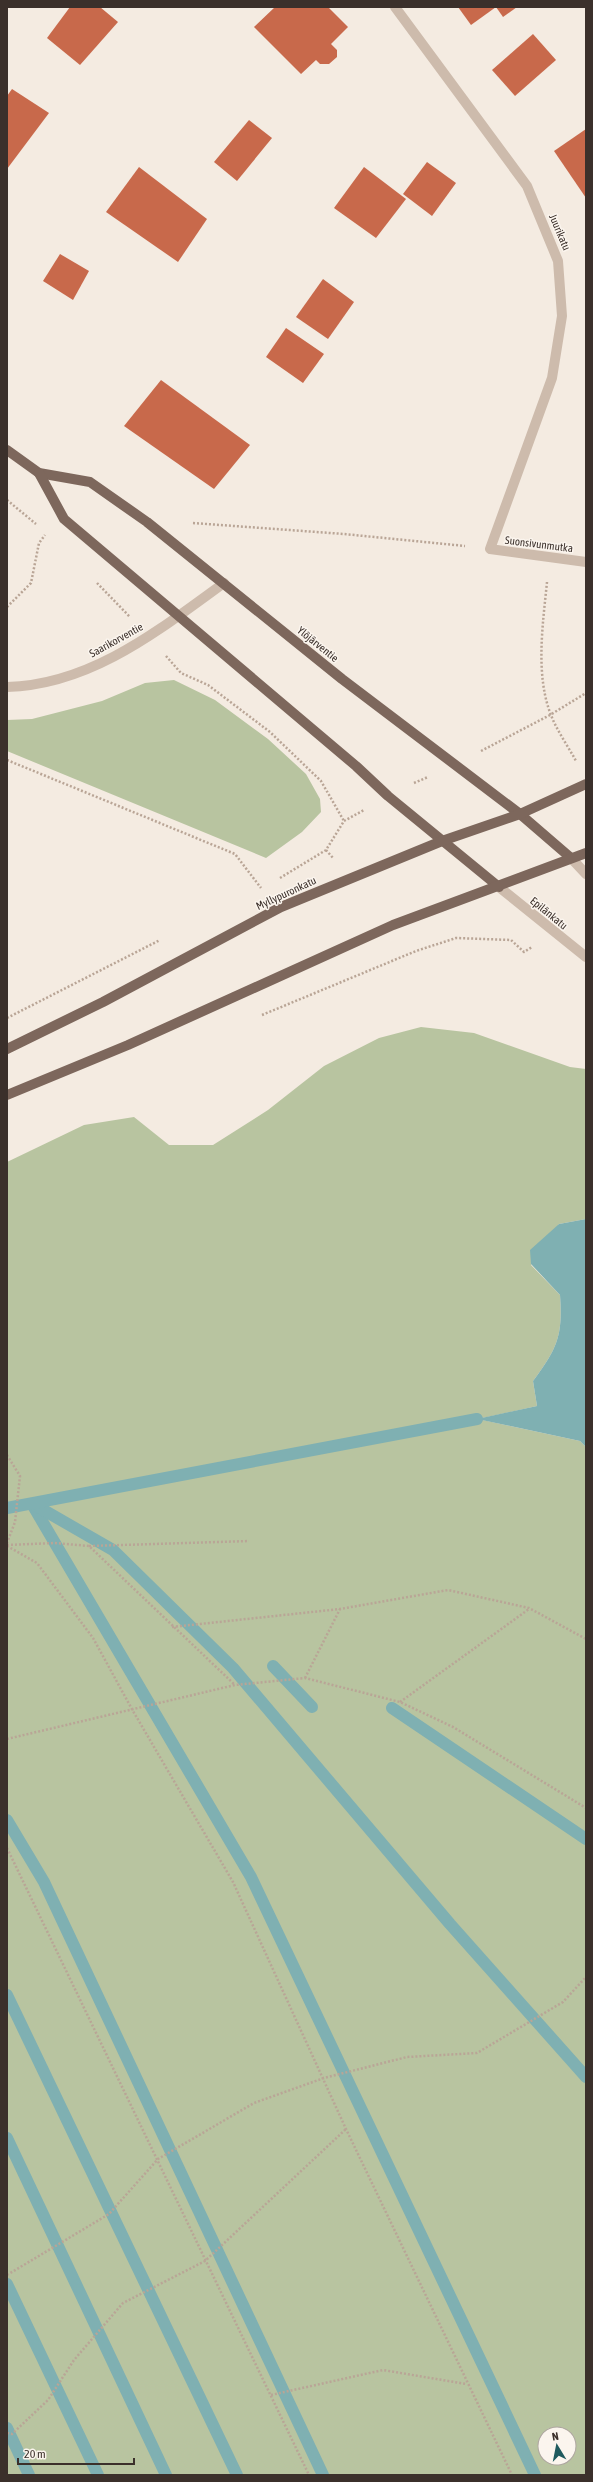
<svg xmlns="http://www.w3.org/2000/svg" width="593" height="2482" font-family="'Asap Condensed',sans-serif">
	<rect width="100%" height="100%" fill="#f4ebe1"/>
	<!-- green -->
	<g fill="#b8c4a0" fill-rule="evenodd">
		<path d="M 174,680 L 215,700 L 268,739 L 306,774 L 320,799 L 321,812 L 302,832 L 266,858 L 7,751 L 7,720 L 32,719 L 102,701 L 145,683 Z"/>
		<path d="M 421,1027 L 474,1033 L 570,1067 L 586,1069 L 586,1219 L 559,1224 L 531,1265 L 560,1295 C 563,1336 557,1349 533,1381 L 537,1406 L 478,1419 L 580,1441 L 586,1447 L 586,2475 L 7,2475 L 7,1162 L 84,1125 L 134,1117 L 169,1145 L 213,1145 L 268,1110 L 324,1066 L 379,1038 ZM 545,2434 L 569,2434 L 569,2458 L 545,2458 Z"/>
	</g>
	<!-- water -->
	<path fill="#7fb0b2" d="M 586,1219 L 586,1447 L 580,1441 L 477,1419 L 537,1406 L 533,1381 C 557,1349 563,1336 560,1295 L 531,1264 L 530,1250 L 559,1224 Z"/>
	<g fill="none" stroke-linecap="round" stroke-linejoin="round">
		<!-- stream -->
		<g stroke="#7fb0b2" stroke-width="12">
			<path d="M 32,1504 L 251,1877 L 535,2475"/>
			<path d="M 33,1504 L 113,1550 L 233,1668 L 450,1924 L 586,2077"/>
			<path d="M 7,1508 L 477,1419"/>
			<path d="M 273,1666 L 312,1707"/>
			<path d="M 392,1708 L 586,1839"/>
			<path d="M 7,1820 L 44,1882 L 323,2475"/>
			<path d="M 7,1995 L 237,2475"/>
			<path d="M 7,2138 L 166,2475"/>
			<path d="M 7,2284 L 98,2475"/>
			<path d="M 7,2428 L 29,2475"/>
		</g>
	</g>
	<!-- building -->
	<g fill="#c8694b">
		<path d="M 70,7 L 100,7 L 118,22 L 80,65 L 47,38 Z"/>
		<path d="M 275,7 L 328,7 L 348,27 L 331,44 L 337,50 L 337,57 L 329,64 L 320,64 L 316,60 L 301,74 L 254,27 Z"/>
		<path d="M 458,7 L 496,7 L 471,25 Z"/>
		<path d="M 496,7 L 517,7 L 503,17 Z"/>
		<path d="M 533,34 L 556,60 L 515,96 L 492,70 Z"/>
		<path d="M 12,89 L 49,113 L 7,169 L 7,96 Z"/>
		<path d="M 249,120 L 272,138 L 237,181 L 214,162 Z"/>
		<path d="M 586,129 L 586,198 L 554,151 Z"/>
		<path d="M 427,162 L 456,183 L 432,216 L 403,194 Z"/>
		<path d="M 139,167 L 207,219 L 178,262 L 106,212 Z"/>
		<path d="M 364,167 L 406,199 L 376,238 L 334,208 Z"/>
		<path d="M 60,254 L 89,271 L 73,300 L 43,281 Z"/>
		<path d="M 323,279 L 354,302 L 328,339 L 296,317 Z"/>
		<path d="M 286,328 L 324,354 L 303,383 L 266,357 Z"/>
		<path d="M 161,380 L 250,445 L 214,489 L 124,426 Z"/>
	</g>
	<g fill="none" stroke-linecap="round" stroke-linejoin="round">
		<!-- path -->
		<g stroke="#b9a596" stroke-width="2.5" stroke-dasharray="2 2" stroke-linecap="butt">
			<path d="M 7,500 L 36,524"/>
			<path d="M 193,523 L 344,534 L 465,546"/>
			<path d="M 547,582 C 543,623 535,675 551,715 C 557,731 568,746 576,761"/>
			<path d="M 97,583 L 130,617"/>
			<path d="M 7,607 L 31,583 L 39,543 L 45,535"/>
			<path d="M 166,656 L 181,673 L 208,685 L 270,732 L 321,781 L 344,821"/>
			<path d="M 481,751 L 550,715 L 586,693"/>
			<path d="M 7,760 L 235,854 L 261,888"/>
			<path d="M 414,783 L 428,777"/>
			<path d="M 326,850 L 333,858"/>
			<path d="M 280,878 L 326,850 L 344,821 L 364,810"/>
			<path d="M 262,1015 L 416,951 L 456,938 L 511,940 L 524,952 L 532,947"/>
			<path d="M 7,1018 L 160,940"/>
			<path d="M 7,1455 L 20,1476 L 15,1522 L 7,1543"/>
			<path d="M 7,1545 L 55,1543 L 89,1546 L 235,1685"/>
			<path d="M 7,1546 L 37,1563 L 93,1638 L 133,1711 L 233,1882 L 346,2129 L 512,2475"/>
			<path d="M 89,1546 L 249,1541"/>
			<path d="M 172,1627 L 340,1609 L 448,1590 L 529,1608 L 586,1639"/>
			<path d="M 305,1678 L 340,1609"/>
			<path d="M 400,1702 L 529,1609"/>
			<path d="M 7,1739 L 235,1685 L 305,1678 L 400,1702 L 453,1727 L 586,1808"/>
			<path d="M 7,1848 L 309,2475"/>
			<path d="M 7,2275 L 109,2214 L 158,2159 L 254,2103 L 324,2078 L 407,2057 L 477,2053 L 563,2002 L 586,1977"/>
			<path d="M 271,2395 L 383,2370 L 466,2384"/>
			<path d="M 7,2433 L 12,2434 L 48,2400 L 74,2360 L 123,2303 L 205,2261 L 346,2129"/>
		</g>
		<!-- minor -->
		<g stroke="#cdbbac" stroke-width="10">
			<path d="M 395,7 L 527,186 L 558,261 L 562,316 L 552,378 L 490,549 L 586,562"/>
			<path d="M 7,687 C 91,685 159,630 224,583"/>
			<path d="M 571,858 L 586,874"/>
			<path d="M 499,887 L 586,957"/>
		</g>
		<!-- major -->
		<g stroke="#7d675c" stroke-width="10">
			<path d="M 7,450 L 39,473 L 90,482 L 147,522 L 342,679 L 520,814 L 571,858"/>
			<path d="M 39,473 L 64,519 L 356,766 L 388,796 L 499,887"/>
			<path d="M 7,1049 L 103,1002 L 281,907 L 442,841 L 520,814 L 586,784"/>
			<path d="M 7,1095 L 128,1045 L 393,925 L 586,853"/>
		</g>
	</g>
	<g text-anchor="middle" dominant-baseline="central" stroke-width="3" stroke-linejoin="round" paint-order="stroke">
		<!-- street labels -->
		<g font-size="11" fill="#3b302b" stroke="#fbf5ee">
			<text transform="translate(560 232) rotate(67)">Juurikatu</text>
			<text transform="translate(539 544) rotate(7)">Suonsivunmutka</text>
			<text transform="translate(116 640) rotate(-29)">Saarikorventie</text>
			<text transform="translate(318 644) rotate(39)">Ylöjärventie</text>
			<text transform="translate(286 893) rotate(-25)">Myllypuronkatu</text>
			<text transform="translate(549 913) rotate(39)">Epilänkatu</text>
		</g>
	</g>
	<!-- border -->
	<rect width="593" height="2482" fill="none" stroke="#3b302b" stroke-width="16"/>
	<!-- north arrow -->
	<g transform="translate(557 2446) rotate(350)"><circle r="19" fill="#fbf5ee" stroke="#aea6a0"/>
	<path d="M0-3L7 15L0 10L-7 15Z" fill="#1f5a5e"/>
	<text y="-6" font-size="11" font-weight="bold" text-anchor="middle" fill="#3b302b">N</text>
	</g>
	<!-- scale -->
	<path d="M18 2458v6h116v-6" fill="none" stroke="#3b302b" stroke-width="2"/>
	<text x="24" y="2458" font-size="12" fill="#3b302b" stroke="#fbf5ee" stroke-width="3" paint-order="stroke">20 m</text>
</svg>
